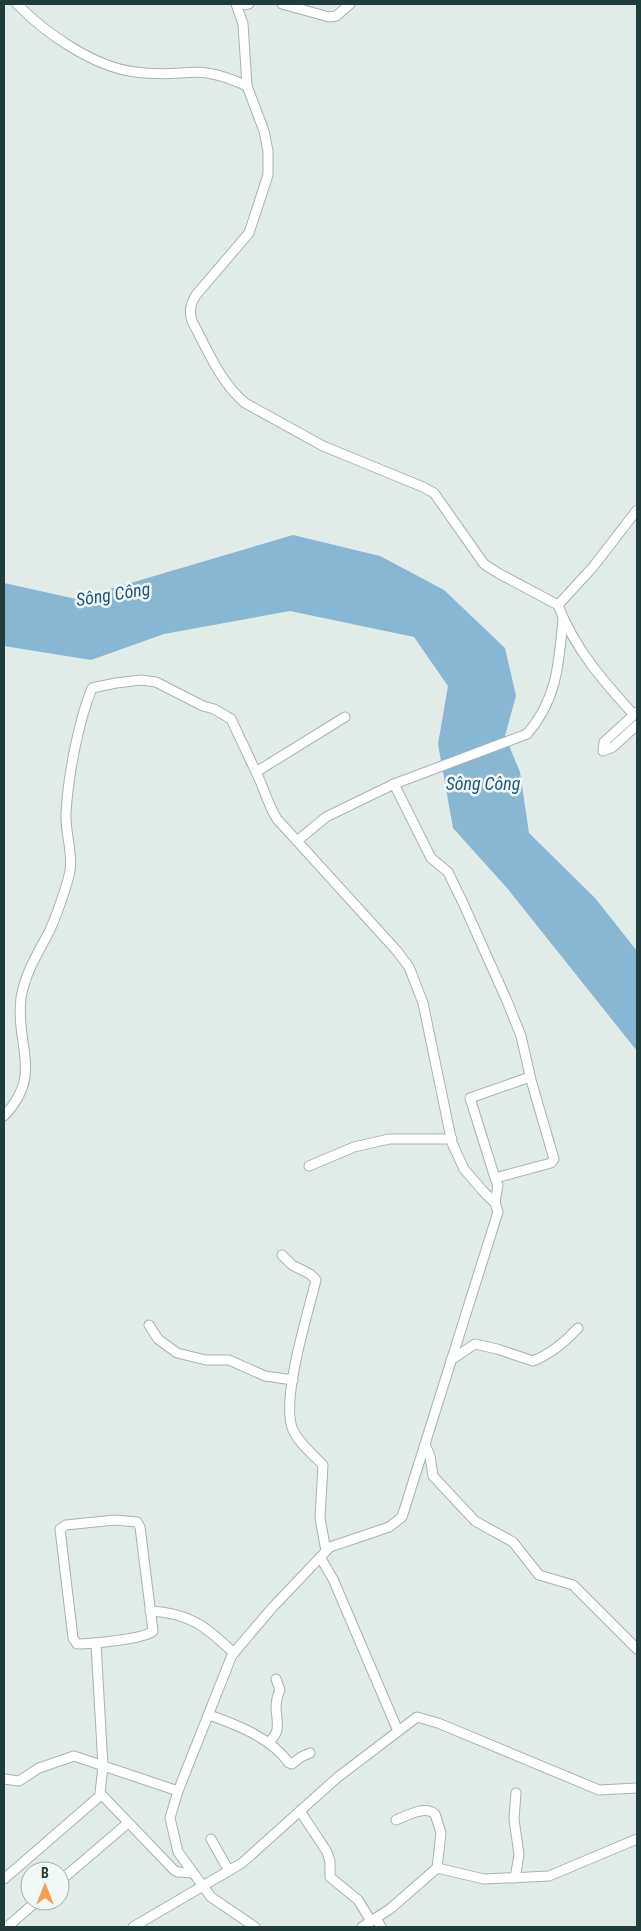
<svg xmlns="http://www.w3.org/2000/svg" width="641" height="1931" font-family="'Roboto Condensed',sans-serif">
	<rect width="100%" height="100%" fill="#e1ece9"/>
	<!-- water -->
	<path fill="#87b7d3" d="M 293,535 L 380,556 L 444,590 L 505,648 L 516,696 L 505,736 L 520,772 L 529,833 L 595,898 L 637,951 L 637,1051 L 507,888 L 453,828 L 438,744 L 448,686 L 414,637 L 290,611 L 164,634 L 91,660 L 4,646 L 4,583 L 76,599 Z"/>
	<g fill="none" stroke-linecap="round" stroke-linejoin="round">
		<defs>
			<g id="minor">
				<path d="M 17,4 C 45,33 94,67 135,72 C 149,74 166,74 181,73 C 189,73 199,71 207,73 C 221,75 234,80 247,86"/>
				<path d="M 236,4 L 243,24 L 247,86 L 264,131 L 268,151 L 268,175 L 249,233 L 196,295 C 190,305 189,311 192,321 C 207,349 220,382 245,403 L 323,446 L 423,487 L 434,493 L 484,564 L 498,573 L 558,605 L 593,567 L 637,510"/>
				<path d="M 282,4 L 329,17 L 336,16 L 350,4"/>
				<path d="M 245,5 L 249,4"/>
				<path d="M 558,605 C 574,648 604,682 634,715"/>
				<path d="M 637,712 L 604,742 L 603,751 L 613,747 L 637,725"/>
				<path d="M 394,784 L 527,734 C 557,700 559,663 563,619"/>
				<path d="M 297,841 L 326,817 L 394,784 L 431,858 L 448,872 L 463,903 L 507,1001 L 521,1036 L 531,1080 L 554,1159 L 551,1163 L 495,1178 L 498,1185 L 495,1203"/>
				<path d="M 4,1116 C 44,1074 15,1046 21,998 C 25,973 38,953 49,932 C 56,917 67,886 70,871 C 73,851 65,833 66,814 C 68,776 78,723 92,688 L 116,683 L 141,680 L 156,682 L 203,706 L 214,709 L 231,719 L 256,772"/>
				<path d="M 309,1166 L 354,1147 L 389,1139 L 452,1139"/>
				<path d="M 495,1178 L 470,1098 L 530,1077"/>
				<path d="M 282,1255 L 292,1265 L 310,1274 L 316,1280 C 308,1313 280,1402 293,1430 C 300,1445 313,1454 323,1465 L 320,1518 L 326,1551"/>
				<path d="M 149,1325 L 158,1339 L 177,1353 L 206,1360 L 229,1360 L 265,1376 L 293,1380"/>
				<path d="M 451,1360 L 475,1344 L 497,1349 L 533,1361 C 551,1354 565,1342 578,1328"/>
				<path d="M 425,1444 L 430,1456 L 433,1476 L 475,1521 L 513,1542 L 539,1575 L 573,1585 L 637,1649"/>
				<path d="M 115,1520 L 137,1522 L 140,1527 L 153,1631 C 145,1639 90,1644 77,1644 L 73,1638 L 60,1529 L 66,1525 Z"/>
				<path d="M 320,1557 L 333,1579 L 398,1731"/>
				<path d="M 150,1611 C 191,1613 206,1627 234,1653"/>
				<path d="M 96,1644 L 103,1766 L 100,1793 L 174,1870 L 178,1872 L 193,1873"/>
				<path d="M 209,1715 C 238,1725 271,1738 289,1763 L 292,1764 L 301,1757 L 310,1753"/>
				<path d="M 269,1743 C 271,1740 274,1737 276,1733 C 281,1721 271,1708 280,1690 L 276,1679"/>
				<path d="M 4,1779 L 19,1781 L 39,1768 L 74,1756 L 178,1791"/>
				<path d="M 300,1811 L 327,1852 L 330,1861 L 330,1877 L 358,1900 L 371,1921"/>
				<path d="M 396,1820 C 406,1816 425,1805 435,1814 L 441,1833 L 437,1868"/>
				<path d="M 211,1839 L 229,1871"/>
				<path d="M 515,1878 L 519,1855 L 514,1819 L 516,1793"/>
				<path d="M 4,1879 L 101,1795"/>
				<path d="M 60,1881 L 128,1823"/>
				<path d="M 376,1918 L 381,1927"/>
				<path d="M 7,1927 L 37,1901"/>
				<path d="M 133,1927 L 242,1863 L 338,1777 L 417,1717 L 438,1723 L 599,1790 L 637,1788"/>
				<path d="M 255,1927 L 211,1897 L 178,1852 L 170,1818 L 178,1791 L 232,1655 L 272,1608 L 330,1547 L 389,1527 L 402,1517 L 498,1212 L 495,1203 L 482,1190 L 464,1169 L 452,1143 L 423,1003 L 409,967 L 397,951 L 277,819 C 268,805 264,788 256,772 L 345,717"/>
				<path d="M 362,1927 L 390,1909 L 437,1868 L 484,1879 L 549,1876 L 637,1839"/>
			</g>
		</defs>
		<!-- minor casing -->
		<use href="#minor" stroke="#a4b4b1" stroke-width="11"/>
		<!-- minor -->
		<use href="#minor" stroke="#fff" stroke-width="9"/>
	</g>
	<g text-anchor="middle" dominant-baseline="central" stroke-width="5" stroke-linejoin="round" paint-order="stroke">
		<!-- water labels -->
		<g font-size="18" font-style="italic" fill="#19567b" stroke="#f2f8f6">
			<text transform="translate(113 594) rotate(-9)">Sông Công</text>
			<text x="483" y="783">Sông Công</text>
		</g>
	</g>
	<!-- border -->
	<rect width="641" height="1931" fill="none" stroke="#213d3b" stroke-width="10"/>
	<!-- north arrow -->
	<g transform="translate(45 1886)"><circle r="24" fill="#f2f8f6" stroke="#9eadab"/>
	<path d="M0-4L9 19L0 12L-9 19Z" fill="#f59e56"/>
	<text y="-8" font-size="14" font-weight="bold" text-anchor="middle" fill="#213d3b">B</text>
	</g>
</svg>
